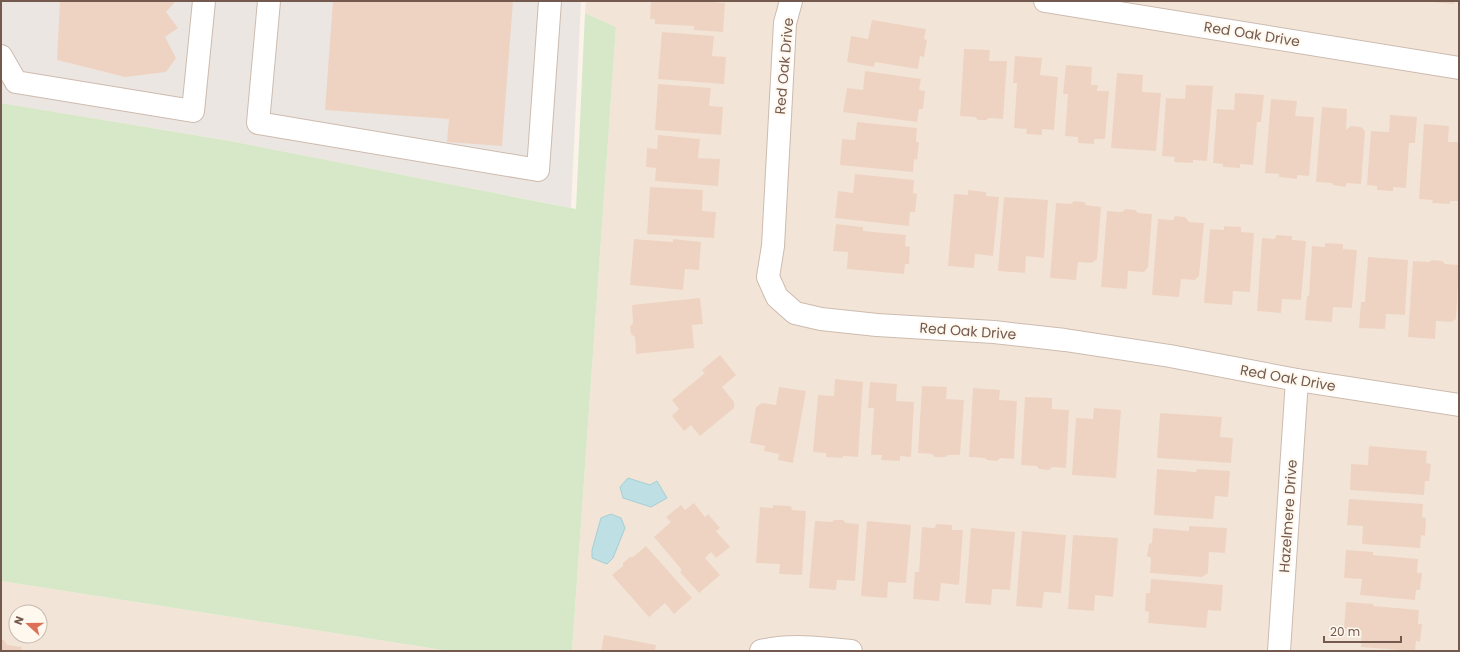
<svg xmlns="http://www.w3.org/2000/svg" width="1460" height="652" font-family="Poppins,sans-serif">
	<rect width="100%" height="100%" fill="#fbf3e9"/>
	<!-- residential -->
	<g fill="#f2e5d8" fill-rule="evenodd">
		<path d="M 586,1 L 1459,1 L 1459,651 L 572,651 L 616,27 L 585,13 Z"/>
		<path d="M 1,581 L 449,651 L 1,651 ZM 16,612 L 40,612 L 40,636 L 16,636 Z"/>
	</g>
	<!-- industrial -->
	<path fill="#ece6e2" d="M 1,1 L 581,1 L 571,208 L 230,141 L 1,103 Z"/>
	<!-- green -->
	<path fill="#d6e8c8" d="M 585,13 L 616,27 L 572,651 L 449,651 L 1,581 L 1,103 L 230,141 L 576,209 Z"/>
	<!-- water -->
	<g fill="#bedfe4" stroke="#a5cfd5">
		<path d="M 628,478 L 650,485 L 657,481 L 667,498 L 651,507 L 623,498 L 620,487 Z"/>
		<path d="M 611,514 L 621,518 L 625,528 L 613,558 L 607,564 L 592,558 L 592,550 L 601,518 Z"/>
	</g>
	<!-- building -->
	<g fill="#efd3c2">
		<path d="M 60,1 L 176,1 L 166,12 L 178,28 L 165,37 L 176,58 L 166,72 L 125,77 L 57,60 Z"/>
		<path d="M 333,1 L 513,1 L 502,146 L 447,142 L 449,119 L 325,110 Z"/>
		<path d="M 651,1 L 701,1 L 725,3 L 723,32 L 694,30 L 694,26 L 655,24 L 655,19 L 650,19 Z"/>
		<path d="M 1431,1 L 1454,1 L 1454,4 L 1431,2 Z"/>
		<path d="M 872,20 L 926,29 L 924,39 L 927,40 L 924,57 L 920,56 L 918,69 L 875,62 L 874,67 L 847,62 L 851,36 L 868,39 Z"/>
		<path d="M 662,32 L 714,36 L 712,56 L 726,57 L 724,84 L 658,79 Z"/>
		<path d="M 964,49 L 990,50 L 989,61 L 1007,61 L 1003,119 L 989,118 L 986,120 L 978,120 L 975,117 L 960,116 Z"/>
		<path d="M 1015,56 L 1042,58 L 1040,75 L 1058,77 L 1054,130 L 1042,129 L 1042,135 L 1026,134 L 1027,129 L 1014,128 L 1017,83 L 1013,83 Z"/>
		<path d="M 1066,65 L 1092,67 L 1091,85 L 1098,85 L 1097,91 L 1109,91 L 1105,139 L 1094,139 L 1094,144 L 1078,143 L 1078,137 L 1065,136 L 1068,94 L 1063,94 Z"/>
		<path d="M 865,71 L 921,79 L 919,90 L 925,91 L 923,109 L 919,109 L 917,122 L 843,112 L 847,88 L 863,90 Z"/>
		<path d="M 1117,73 L 1143,75 L 1142,92 L 1161,93 L 1156,151 L 1111,148 Z"/>
		<path d="M 658,84 L 711,88 L 709,106 L 723,107 L 721,135 L 655,130 Z"/>
		<path d="M 1186,85 L 1213,86 L 1207,161 L 1193,160 L 1193,163 L 1174,162 L 1175,157 L 1162,156 L 1166,98 L 1185,99 Z"/>
		<path d="M 1235,93 L 1264,95 L 1261,122 L 1257,122 L 1253,165 L 1240,164 L 1240,168 L 1223,167 L 1223,164 L 1213,163 L 1217,109 L 1234,110 Z"/>
		<path d="M 1271,99 L 1297,101 L 1295,116 L 1314,117 L 1309,176 L 1297,175 L 1297,179 L 1279,177 L 1279,174 L 1265,173 Z"/>
		<path d="M 1322,107 L 1347,109 L 1346,130 L 1351,126 L 1361,127 L 1365,131 L 1361,184 L 1347,183 L 1345,187 L 1333,185 L 1332,183 L 1316,182 Z"/>
		<path d="M 1390,115 L 1417,117 L 1415,143 L 1409,143 L 1406,188 L 1393,187 L 1393,191 L 1377,190 L 1377,186 L 1367,185 L 1371,131 L 1389,132 Z"/>
		<path d="M 857,122 L 917,128 L 916,142 L 919,142 L 917,160 L 914,159 L 913,172 L 840,165 L 842,139 L 855,140 Z"/>
		<path d="M 1424,124 L 1449,126 L 1448,142 L 1459,142 L 1459,201 L 1450,201 L 1450,204 L 1432,203 L 1433,200 L 1419,199 Z"/>
		<path d="M 658,135 L 700,139 L 698,158 L 720,159 L 718,186 L 655,181 L 656,168 L 646,167 L 647,148 L 657,149 Z"/>
		<path d="M 855,174 L 914,180 L 913,193 L 917,194 L 915,212 L 910,212 L 909,226 L 835,218 L 838,191 L 853,193 Z"/>
		<path d="M 650,187 L 703,190 L 702,211 L 716,212 L 714,238 L 647,234 Z"/>
		<path d="M 968,190 L 986,192 L 986,196 L 999,197 L 993,256 L 975,254 L 974,268 L 948,266 L 954,194 L 968,195 Z"/>
		<path d="M 1004,197 L 1048,200 L 1044,258 L 1026,256 L 1025,273 L 998,271 Z"/>
		<path d="M 1074,201 L 1084,202 L 1086,205 L 1101,207 L 1097,259 L 1092,263 L 1078,262 L 1076,280 L 1050,278 L 1056,203 L 1071,204 Z"/>
		<path d="M 1126,209 L 1135,210 L 1138,213 L 1152,214 L 1148,267 L 1144,272 L 1128,271 L 1127,289 L 1101,287 L 1107,211 L 1122,212 Z"/>
		<path d="M 1175,216 L 1185,217 L 1189,222 L 1204,223 L 1199,276 L 1195,280 L 1181,279 L 1179,297 L 1152,295 L 1158,219 L 1173,220 Z"/>
		<path d="M 836,224 L 863,227 L 863,231 L 906,235 L 905,246 L 910,247 L 909,264 L 905,264 L 904,274 L 847,269 L 848,252 L 833,251 Z"/>
		<path d="M 1224,226 L 1241,227 L 1241,232 L 1254,233 L 1250,292 L 1233,291 L 1232,305 L 1204,303 L 1210,229 L 1224,230 Z"/>
		<path d="M 1276,235 L 1292,236 L 1292,240 L 1306,241 L 1301,300 L 1282,299 L 1281,313 L 1257,311 L 1262,238 L 1275,239 Z"/>
		<path d="M 634,239 L 673,242 L 673,239 L 701,242 L 699,270 L 685,269 L 683,290 L 630,285 Z"/>
		<path d="M 1325,243 L 1343,244 L 1343,249 L 1357,250 L 1352,308 L 1333,307 L 1332,322 L 1305,320 L 1307,296 L 1309,296 L 1312,246 L 1325,247 Z"/>
		<path d="M 1368,257 L 1408,260 L 1405,315 L 1386,314 L 1385,329 L 1359,328 L 1361,302 L 1365,302 Z"/>
		<path d="M 1432,260 L 1442,261 L 1445,264 L 1459,265 L 1456,319 L 1451,322 L 1436,321 L 1435,339 L 1408,337 L 1413,261 L 1429,262 Z"/>
		<path d="M 700,298 L 703,324 L 692,325 L 694,348 L 636,354 L 635,337 L 631,334 L 630,326 L 633,323 L 632,305 Z"/>
		<path d="M 720,355 L 736,375 L 722,387 L 734,402 L 734,408 L 700,436 L 691,425 L 684,431 L 672,416 L 679,409 L 672,400 L 705,373 L 702,370 Z"/>
		<path d="M 835,379 L 863,382 L 858,457 L 843,456 L 843,458 L 826,457 L 826,453 L 813,452 L 818,395 L 834,396 Z"/>
		<path d="M 870,382 L 897,384 L 896,401 L 914,402 L 911,457 L 900,456 L 900,461 L 881,460 L 882,455 L 871,455 L 874,408 L 868,408 Z"/>
		<path d="M 922,386 L 947,387 L 946,399 L 964,400 L 960,455 L 948,455 L 945,457 L 935,457 L 932,454 L 918,453 Z"/>
		<path d="M 779,387 L 806,391 L 793,463 L 778,460 L 779,454 L 764,451 L 765,446 L 750,443 L 756,407 L 762,403 L 776,405 Z"/>
		<path d="M 973,388 L 1000,390 L 999,400 L 1017,401 L 1014,459 L 1000,458 L 997,461 L 987,460 L 985,458 L 969,457 Z"/>
		<path d="M 1025,397 L 1052,398 L 1052,409 L 1069,410 L 1066,468 L 1052,467 L 1049,470 L 1039,469 L 1037,466 L 1021,465 Z"/>
		<path d="M 1094,408 L 1121,410 L 1116,478 L 1072,475 L 1076,418 L 1093,419 Z"/>
		<path d="M 1160,413 L 1222,417 L 1220,437 L 1233,438 L 1231,463 L 1157,458 Z"/>
		<path d="M 1369,446 L 1427,451 L 1426,463 L 1431,464 L 1429,481 L 1425,481 L 1424,495 L 1350,490 L 1351,464 L 1368,465 Z"/>
		<path d="M 1157,469 L 1196,472 L 1197,469 L 1230,471 L 1228,497 L 1215,496 L 1213,519 L 1154,515 Z"/>
		<path d="M 1349,499 L 1423,504 L 1422,517 L 1426,518 L 1425,536 L 1421,535 L 1420,548 L 1362,544 L 1363,526 L 1347,525 Z"/>
		<path d="M 694,503 L 705,517 L 708,514 L 720,528 L 716,531 L 730,547 L 716,558 L 711,552 L 705,558 L 720,575 L 699,593 L 680,572 L 682,570 L 654,537 L 671,522 L 666,517 L 681,505 L 685,510 Z"/>
		<path d="M 773,505 L 791,506 L 792,510 L 806,511 L 802,575 L 779,574 L 780,564 L 756,563 L 760,507 L 773,508 Z"/>
		<path d="M 834,520 L 843,520 L 846,523 L 859,524 L 855,581 L 837,580 L 836,590 L 809,588 L 815,521 L 832,522 Z"/>
		<path d="M 867,521 L 911,525 L 906,583 L 888,582 L 887,598 L 861,596 Z"/>
		<path d="M 936,524 L 952,525 L 952,530 L 963,530 L 959,585 L 941,583 L 939,601 L 913,599 L 915,572 L 919,572 L 922,527 L 935,528 Z"/>
		<path d="M 1189,526 L 1227,528 L 1225,553 L 1209,552 L 1208,573 L 1202,577 L 1150,573 L 1151,558 L 1147,556 L 1149,544 L 1152,543 L 1153,528 L 1189,531 Z"/>
		<path d="M 971,528 L 1015,532 L 1010,590 L 992,589 L 991,605 L 965,603 Z"/>
		<path d="M 1022,531 L 1066,535 L 1061,593 L 1044,592 L 1042,608 L 1016,606 Z"/>
		<path d="M 1073,535 L 1118,538 L 1113,597 L 1095,595 L 1094,611 L 1068,609 Z"/>
		<path d="M 646,546 L 692,598 L 674,614 L 665,603 L 649,617 L 612,575 L 623,566 L 623,563 L 630,557 L 633,557 Z"/>
		<path d="M 1346,550 L 1373,552 L 1373,555 L 1418,559 L 1417,573 L 1422,573 L 1420,590 L 1416,590 L 1415,600 L 1360,595 L 1362,579 L 1344,578 Z"/>
		<path d="M 1151,579 L 1223,585 L 1221,611 L 1208,610 L 1206,628 L 1148,623 L 1149,612 L 1145,611 L 1146,593 L 1150,593 Z"/>
		<path d="M 1346,602 L 1373,604 L 1373,606 L 1419,610 L 1418,624 L 1422,624 L 1420,642 L 1416,641 L 1415,651 L 1361,647 L 1362,631 L 1344,629 Z"/>
		<path d="M 604,635 L 656,645 L 655,651 L 601,651 Z"/>
		<path d="M 1,639 L 4,640 L 7,645 L 22,647 L 21,651 L 1,651 Z"/>
	</g>
	<g fill="none" stroke-linecap="round" stroke-linejoin="round">
		<defs>
			<g id="minor">
				<path d="M 269,1 L 258,123 L 538,170 L 550,1"/>
				<path d="M 791,1 L 785,23 L 773,246 L 768,277 L 777,297 L 795,313 L 821,319 L 877,325 L 994,332 L 1065,340 L 1170,356 L 1297,380 L 1459,405"/>
				<path d="M 1045,1 L 1459,68"/>
				<path d="M 1,56 L 16,82 L 193,111 L 204,1"/>
				<path d="M 761,651 C 790,644 822,648 851,651"/>
				<path d="M 1279,651 L 1297,380"/>
			</g>
		</defs>
		<!-- minor casing -->
		<use href="#minor" stroke="#cdbbaf" stroke-width="24"/>
		<!-- minor -->
		<use href="#minor" stroke="#fff" stroke-width="22"/>
	</g>
	<g text-anchor="middle" dominant-baseline="central" stroke-width="4" stroke-linejoin="round" paint-order="stroke">
		<!-- street labels -->
		<g font-size="14" fill="#745a4e" stroke="#fef8ef">
			<text transform="translate(1252 34) rotate(9)">Red Oak Drive</text>
			<text transform="translate(784 66) rotate(-85)">Red Oak Drive</text>
			<text transform="translate(968 331) rotate(4)">Red Oak Drive</text>
			<text transform="translate(1288 378) rotate(10)">Red Oak Drive</text>
			<text transform="translate(1288 516) rotate(-86)">Hazelmere Drive</text>
		</g>
	</g>
	<!-- border -->
	<rect width="1460" height="652" fill="none" stroke="#745a4e" stroke-width="4"/>
	<!-- north arrow -->
	<g transform="translate(28 624) rotate(291)"><circle r="19" fill="#fef8ef" stroke="#c7b9af"/>
	<path d="M0-3L7 15L0 10L-7 15Z" fill="#dc7157"/>
	<text y="-6" font-size="11" font-weight="bold" text-anchor="middle" fill="#745a4e">N</text>
	</g>
	<!-- scale -->
	<path d="M1324 636v6h77v-6" fill="none" stroke="#745a4e" stroke-width="2"/>
	<text x="1330" y="636" font-size="12" fill="#745a4e" stroke="#fef8ef" stroke-width="3" paint-order="stroke">20 m</text>
</svg>
